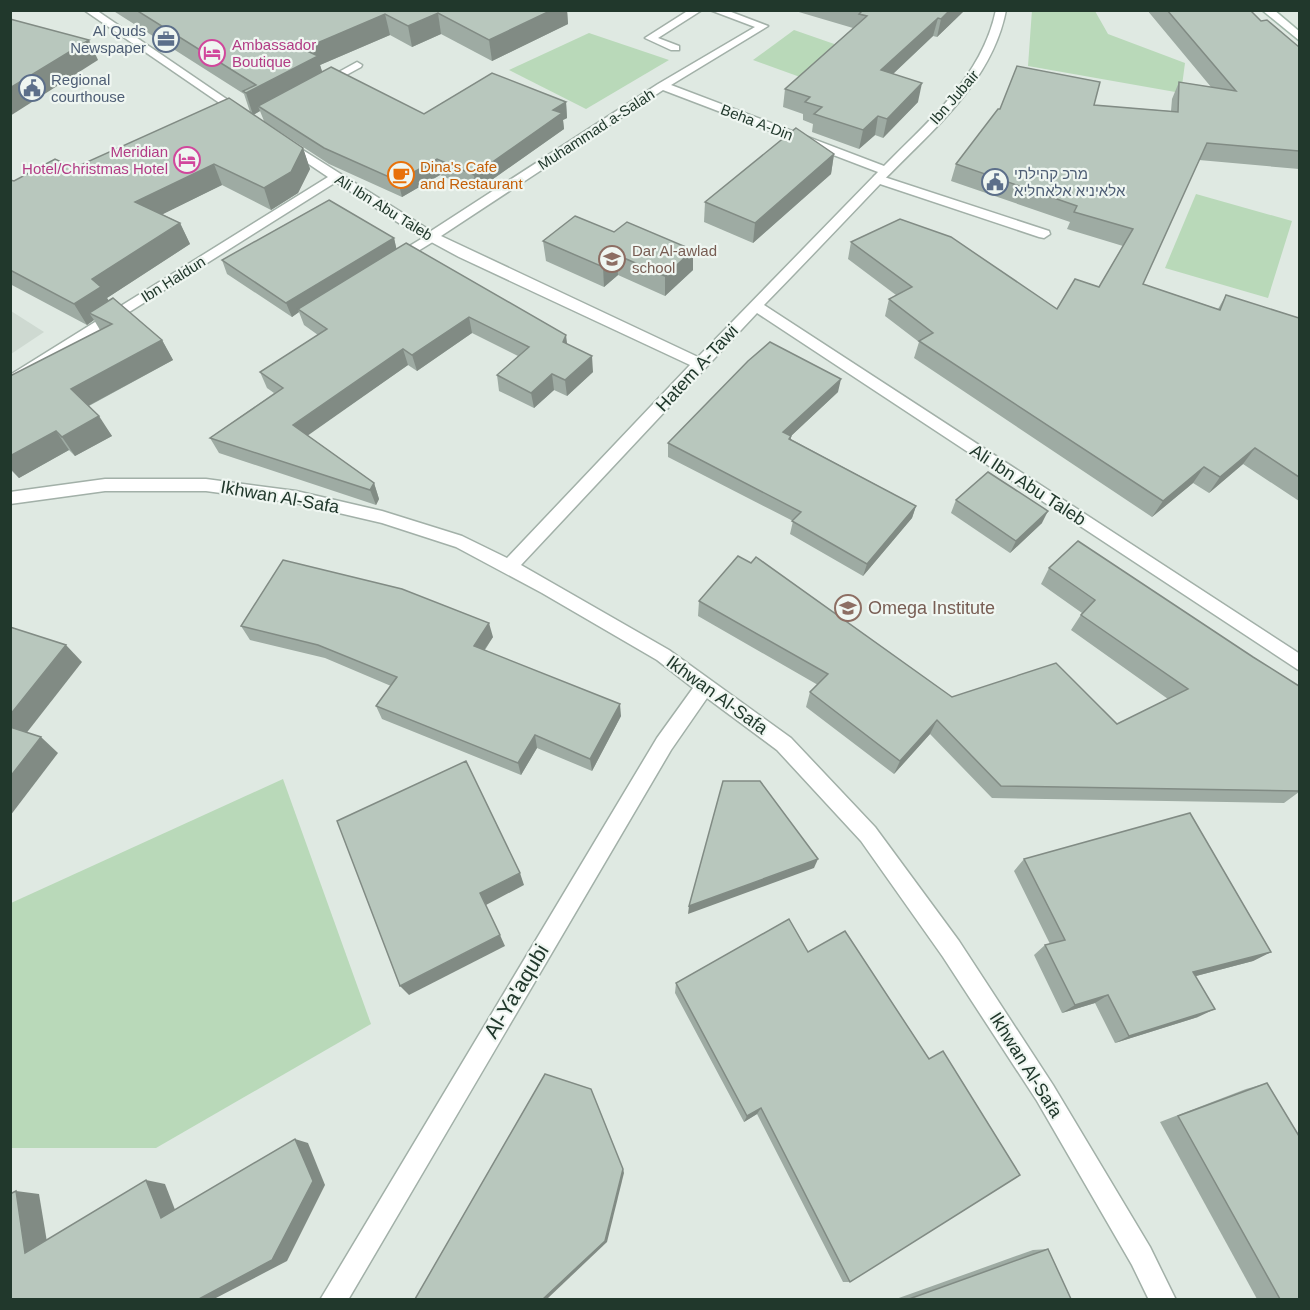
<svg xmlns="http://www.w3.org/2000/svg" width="1310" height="1310" font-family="Helvetica,'Noto Sans Hebrew',sans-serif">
	<rect width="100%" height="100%" fill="#dfe9e2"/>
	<!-- built -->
	<path fill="#ced9d1" d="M 11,311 L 44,332 L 11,354 L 10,354 Z"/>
	<!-- green -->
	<g fill="#b9d9b9">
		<path d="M 1032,10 L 1095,11 L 1108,34 L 1185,63 L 1181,93 L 1028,66 Z"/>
		<path d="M 794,30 L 840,46 L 800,77 L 753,60 Z"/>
		<path d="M 589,33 L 669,60 L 586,109 L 509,70 Z"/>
		<path d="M 1196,194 L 1292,221 L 1268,298 L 1165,268 Z"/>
		<path d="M 283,779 L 371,1024 L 156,1148 L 11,1148 L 11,903 Z"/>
	</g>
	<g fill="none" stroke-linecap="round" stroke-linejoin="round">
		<defs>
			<g id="lane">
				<path d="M 689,10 L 702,10 L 658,38 L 679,46 L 679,50 L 671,50 L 645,38 Z"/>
				<path d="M 357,62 L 362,65 L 361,67 L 326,86 L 318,86 L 317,84 Z"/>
				<path d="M 878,175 L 1049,231 L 1050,234 L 1044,238 L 1039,237 L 874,182 L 874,176 Z"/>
				<path d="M 431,233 L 437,237 L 436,240 L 400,262 L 395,263 L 388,259 Z"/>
			</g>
			<g id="street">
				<path d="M 84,10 L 96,10 L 247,113 L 241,116 L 237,115 Z"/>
				<path d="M 710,10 L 726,10 L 768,26 L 671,85 L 884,166 C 929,120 982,77 996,10 L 1006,10 C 992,83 930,132 882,182 C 843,223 804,264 764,305 L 1300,654 L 1300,671 L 757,313 L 521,565 L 669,650 L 791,738 L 875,827 L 959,941 L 1053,1085 L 1150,1247 L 1176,1300 L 1149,1300 L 1132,1265 L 1037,1101 L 943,957 L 861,841 L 777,750 L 707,698 L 671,750 L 348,1300 L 320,1300 L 657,738 L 693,688 L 657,660 L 542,593 L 456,547 L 382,523 L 296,503 L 206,491 L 105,491 L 10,504 L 10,492 L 105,479 L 206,479 L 296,491 L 382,511 L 462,536 L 507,558 L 690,365 L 459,257 L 411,231 L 336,182 L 10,387 L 10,375 L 328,177 L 282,146 L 282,142 L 290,142 L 431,231 L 658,84 L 755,27 ZM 663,90 L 878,172 L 698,357 L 441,236 Z"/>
			</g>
			<path id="secondary" d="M 1262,10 L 1274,10 L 1300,32 L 1300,41 Z"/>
		</defs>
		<!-- lane casing -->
		<use href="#lane" stroke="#a2b0a8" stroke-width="3"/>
		<!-- street casing -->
		<use href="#street" stroke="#a2b0a8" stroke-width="3"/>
		<!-- secondary casing -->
		<use href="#secondary" stroke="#a1b7aa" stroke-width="3"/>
		<!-- lane -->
		<use href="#lane" fill="#fff" fill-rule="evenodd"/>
		<!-- street -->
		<use href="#street" fill="#fff" fill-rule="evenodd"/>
		<!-- secondary -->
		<use href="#secondary" fill="#fff" fill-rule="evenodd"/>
	</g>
	<!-- wall -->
	<g fill="#9eaba3" fill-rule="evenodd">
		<path d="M 112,10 L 567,10 L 568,24 L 492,61 L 441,34 L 412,47 L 390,35 L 320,65 L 322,72 L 424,114 L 566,102 L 567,118 L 563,120 L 564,129 L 476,191 L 440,175 L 402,197 L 329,164 L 265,122 L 303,148 L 310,169 L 298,193 L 271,210 L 222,185 L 162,214 L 180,223 L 190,244 L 107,298 L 109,301 L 162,340 L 173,360 L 89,406 L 112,436 L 75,456 L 69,450 L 19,478 L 10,469 L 10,376 L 100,330 L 94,320 L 87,325 L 10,284 L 10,180 L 14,181 L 74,168 L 250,112 L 244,94 ZM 260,111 L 264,121 L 253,115 Z"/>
		<path d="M 792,10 L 965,10 L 937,37 L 933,36 L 893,74 L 918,102 L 883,138 L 875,135 L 859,149 L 812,132 L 813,124 L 803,120 L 803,114 L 783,107 L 785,89 L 853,28 Z"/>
		<path d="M 1147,10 L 1250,10 L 1261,21 L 1299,47 L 1299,169 L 1199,160 L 1143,284 L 1218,309 L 1226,295 L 1299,318 L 1299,501 L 1243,464 L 1209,493 L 1193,483 L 1152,517 L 914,358 L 919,342 L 885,316 L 889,299 L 896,295 L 848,259 L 851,242 L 1057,309 L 1099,287 L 1123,246 L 1067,229 L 1070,222 L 951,181 L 956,164 L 1000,109 L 1094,105 L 1171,111 L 1172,99 L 1179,82 L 1211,87 Z"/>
		<path d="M 834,154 L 831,174 L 753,243 L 704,222 L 705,202 Z"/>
		<path d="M 394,238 L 396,248 L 567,344 L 593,372 L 567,396 L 554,390 L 534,408 L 499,391 L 497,375 L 518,356 L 472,333 L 417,371 L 408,365 L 307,435 L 374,483 L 379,499 L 376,505 L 219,453 L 210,438 L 274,393 L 267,388 L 260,372 L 318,335 L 304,325 L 299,312 L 292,317 L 227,274 L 222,260 Z"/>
		<path d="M 543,241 L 693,270 L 665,296 L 618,275 L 604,287 L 546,261 Z"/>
		<path d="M 838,392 L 791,436 L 791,439 L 916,506 L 912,518 L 863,576 L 790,534 L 793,521 L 668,457 L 668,443 Z"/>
		<path d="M 956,500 L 1042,523 L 1010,553 L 951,513 Z"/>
		<path d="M 1049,568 L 1253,657 L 1299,686 L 1299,792 L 1284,803 L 992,798 L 930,734 L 894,774 L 806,707 L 810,692 L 818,685 L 698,616 L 699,601 L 952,697 L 1117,724 L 1168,699 L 1071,630 L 1082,613 L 1041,584 Z"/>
		<path d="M 241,626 L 493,637 L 485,650 L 621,716 L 592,771 L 537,748 L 521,775 L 382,719 L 376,706 L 391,686 L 325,658 L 250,640 Z"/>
		<path d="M 1024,859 L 1271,952 L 1253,961 L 1196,976 L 1198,1017 L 1115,1043 L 1095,1003 L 1062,1013 L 1034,955 L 1045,945 L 1050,944 L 1014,871 Z"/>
		<path d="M 789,919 L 850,1282 L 843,1282 L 757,1114 L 744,1122 L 675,993 L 676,983 Z"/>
		<path d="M 1267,1083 L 1299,1299 L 1257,1299 L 1160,1122 L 1246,1089 Z"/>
		<path d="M 1048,1249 L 1071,1299 L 896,1299 L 1033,1250 Z"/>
	</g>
	<!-- shaded-wall -->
	<g fill="#818b84">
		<path d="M 552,10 L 567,10 L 568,24 L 492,61 L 489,40 Z"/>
		<path d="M 950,10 L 965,10 L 937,37 L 941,19 Z"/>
		<path d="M 438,13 L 441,34 L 412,47 L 408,26 Z"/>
		<path d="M 385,14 L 390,35 L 320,65 L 324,77 L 258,106 L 260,111 L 253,115 L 246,93 L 303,49 Z"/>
		<path d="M 938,18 L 933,36 L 877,89 L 881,70 Z"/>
		<path d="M 89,40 L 98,60 L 10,116 L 10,88 Z"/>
		<path d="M 922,83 L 918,102 L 883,138 L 887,119 Z"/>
		<path d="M 566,102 L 567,118 L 563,120 L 564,129 L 476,191 L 474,175 L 553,110 Z"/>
		<path d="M 878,116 L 875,135 L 859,149 L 863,130 Z"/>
		<path d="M 303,148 L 310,169 L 298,193 L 271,210 L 264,188 Z"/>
		<path d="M 834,154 L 831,174 L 753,243 L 755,223 Z"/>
		<path d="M 437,159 L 440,175 L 402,197 L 398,181 Z"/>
		<path d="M 214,164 L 222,185 L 145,223 L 135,202 Z"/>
		<path d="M 180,223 L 190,244 L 107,298 L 113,308 L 89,313 L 94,320 L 87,325 L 74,304 L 92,279 Z"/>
		<path d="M 394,238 L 397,251 L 298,309 L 299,312 L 292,317 L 286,303 Z"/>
		<path d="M 693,250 L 693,270 L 665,296 L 665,276 Z"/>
		<path d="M 617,255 L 618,275 L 604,287 L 603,267 Z"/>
		<path d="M 469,317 L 472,333 L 417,371 L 412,355 Z"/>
		<path d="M 566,335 L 568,351 L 563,342 Z"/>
		<path d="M 162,340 L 173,360 L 84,408 L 71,389 Z"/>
		<path d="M 403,349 L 408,365 L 300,441 L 293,425 Z"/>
		<path d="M 592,356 L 593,372 L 567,396 L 565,380 Z"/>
		<path d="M 552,374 L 554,390 L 534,408 L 531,393 Z"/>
		<path d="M 841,379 L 838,392 L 791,436 L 789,449 L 783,432 Z"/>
		<path d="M 99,416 L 112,436 L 75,456 L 62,437 Z"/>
		<path d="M 56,431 L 69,450 L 19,478 L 10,468 L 10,456 Z"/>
		<path d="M 1255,448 L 1243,464 L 1209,493 L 1220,477 Z"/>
		<path d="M 1204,467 L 1193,483 L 1152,517 L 1163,501 Z"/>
		<path d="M 374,483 L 379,499 L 376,505 L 370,490 Z"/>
		<path d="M 916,506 L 912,518 L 863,576 L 867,564 Z"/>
		<path d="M 1048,511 L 1042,523 L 1010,553 L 1016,541 Z"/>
		<path d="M 489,623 L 493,637 L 478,659 L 474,646 Z"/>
		<path d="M 66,645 L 82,662 L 21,740 L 10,731 L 10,715 Z"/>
		<path d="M 620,704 L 621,716 L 592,771 L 590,759 Z"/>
		<path d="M 937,720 L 930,734 L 894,774 L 900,761 Z"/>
		<path d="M 535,735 L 537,748 L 521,775 L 518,763 Z"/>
		<path d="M 41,737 L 58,753 L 10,816 L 10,777 Z"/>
		<path d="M 818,859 L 814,868 L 688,914 L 689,906 Z"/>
		<path d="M 520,873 L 524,885 L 486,905 L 480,893 Z"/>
		<path d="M 500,935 L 505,946 L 409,995 L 400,986 Z"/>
		<path d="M 1271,952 L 1253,961 L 1177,981 L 1193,972 Z"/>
		<path d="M 1108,995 L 1095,1003 L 1062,1013 L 1075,1005 Z"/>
		<path d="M 1215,1009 L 1198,1017 L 1115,1043 L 1129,1036 Z"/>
		<path d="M 761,1108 L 757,1114 L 744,1122 L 747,1116 Z"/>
		<path d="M 295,1139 L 308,1143 L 325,1185 L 287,1261 L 214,1299 L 199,1299 Z"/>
		<path d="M 623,1169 L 624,1173 L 607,1242 L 547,1299 L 543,1299 Z"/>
		<path d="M 146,1180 L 165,1184 L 179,1220 L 161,1218 Z"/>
		<path d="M 16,1191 L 39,1194 L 49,1254 L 25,1253 Z"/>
	</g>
	<!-- building -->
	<g fill="#b8c7bd" stroke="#818b84" stroke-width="1.5">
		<path d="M 136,10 L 552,10 L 489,40 L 438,13 L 408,26 L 385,14 L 303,49 L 318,56 L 246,93 L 243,91 L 256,85 Z"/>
		<path d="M 857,10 L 950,10 L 941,19 L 938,18 L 881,70 L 922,83 L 887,119 L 878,116 L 863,130 L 814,114 L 822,107 L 805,102 L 810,97 L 785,89 L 867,16 L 859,14 L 861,12 Z"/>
		<path d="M 1167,10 L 1250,10 L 1261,21 L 1267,20 L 1299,47 L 1299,151 L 1207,143 L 1143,284 L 1220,310 L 1226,295 L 1299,318 L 1299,477 L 1255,448 L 1220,477 L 1204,467 L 1163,501 L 919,341 L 933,333 L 889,299 L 912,287 L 851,242 L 900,219 L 951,237 L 1057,309 L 1075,279 L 1099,287 L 1133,229 L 1074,212 L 1077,206 L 956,164 L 998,109 L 1000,109 L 1017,66 L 1100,82 L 1094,105 L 1178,112 L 1179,82 L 1236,91 Z"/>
		<path d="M 10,19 L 89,40 L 10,88 Z"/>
		<path d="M 331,67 L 424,114 L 492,73 L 566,102 L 553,110 L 562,113 L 474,175 L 437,159 L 398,181 L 324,148 L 258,106 Z"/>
		<path d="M 229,98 L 303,148 L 291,172 L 264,188 L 214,164 L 135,202 L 180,223 L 92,279 L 101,287 L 74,304 L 10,270 L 10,180 L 14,181 L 55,159 L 74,168 Z"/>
		<path d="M 796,128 L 834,154 L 755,223 L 705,202 Z"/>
		<path d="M 329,200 L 394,238 L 286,303 L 222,260 Z"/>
		<path d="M 575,216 L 614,232 L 627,222 L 693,250 L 665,276 L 617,255 L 603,267 L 543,241 Z"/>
		<path d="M 406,243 L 566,335 L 563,342 L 592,356 L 565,380 L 552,374 L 531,393 L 497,375 L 529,347 L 469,317 L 412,355 L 403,349 L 293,425 L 374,483 L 370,490 L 210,438 L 283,388 L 260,372 L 327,329 L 298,309 Z"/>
		<path d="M 113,298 L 162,340 L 71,389 L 99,416 L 62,437 L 56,431 L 10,456 L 10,376 L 112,324 L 89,313 Z"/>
		<path d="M 770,342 L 841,379 L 783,432 L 791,436 L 789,439 L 916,506 L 867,564 L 792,521 L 801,512 L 668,443 L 748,361 Z"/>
		<path d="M 988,472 L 1048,511 L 1016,541 L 956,500 Z"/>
		<path d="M 1078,541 L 1253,657 L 1299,686 L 1299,791 L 1001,786 L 937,720 L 900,761 L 810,692 L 828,674 L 699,601 L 738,556 L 751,563 L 756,557 L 952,697 L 1056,663 L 1117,724 L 1188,689 L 1081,615 L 1095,600 L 1049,568 Z"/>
		<path d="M 283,560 L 402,589 L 489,623 L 474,646 L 620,704 L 590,759 L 535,735 L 518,763 L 376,706 L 397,677 L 318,645 L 241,626 Z"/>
		<path d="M 10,627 L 66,645 L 10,715 Z"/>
		<path d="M 10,727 L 41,737 L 10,777 Z"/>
		<path d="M 466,761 L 520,873 L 480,893 L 500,935 L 400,986 L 337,821 Z"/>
		<path d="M 723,781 L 760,781 L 818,859 L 689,906 Z"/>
		<path d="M 1190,813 L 1271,952 L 1193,972 L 1215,1009 L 1129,1036 L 1108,995 L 1075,1005 L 1045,945 L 1065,940 L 1024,859 Z"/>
		<path d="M 789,919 L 808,952 L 845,931 L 929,1059 L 943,1051 L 1020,1175 L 850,1282 L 761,1108 L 747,1116 L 676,983 Z"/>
		<path d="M 545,1074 L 591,1089 L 623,1169 L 605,1241 L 543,1299 L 415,1299 Z"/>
		<path d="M 1267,1083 L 1299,1136 L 1299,1299 L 1280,1299 L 1178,1116 Z"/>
		<path d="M 295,1139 L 313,1181 L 272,1260 L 199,1299 L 10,1299 L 10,1194 L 16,1191 L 25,1253 L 146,1180 L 161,1218 Z"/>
		<path d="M 1048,1249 L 1071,1299 L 909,1299 Z"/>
	</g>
	<!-- icons -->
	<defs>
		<symbol id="office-ring" viewBox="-11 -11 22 22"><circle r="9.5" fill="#eff6f1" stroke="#5c6f8a" stroke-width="1.5"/><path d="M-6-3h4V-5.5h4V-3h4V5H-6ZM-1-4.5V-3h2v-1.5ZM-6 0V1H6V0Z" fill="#5c6f8a"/></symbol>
		<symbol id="hotel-ring" viewBox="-11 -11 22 22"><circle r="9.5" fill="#eff6f1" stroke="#d1479c" stroke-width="1.5"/><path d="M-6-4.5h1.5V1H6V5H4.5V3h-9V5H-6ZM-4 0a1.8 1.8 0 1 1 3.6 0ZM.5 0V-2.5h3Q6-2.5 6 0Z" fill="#d1479c"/></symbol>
		<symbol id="civic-ring" viewBox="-11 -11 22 22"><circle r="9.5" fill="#eff6f1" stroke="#5c6f8a" stroke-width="1.5"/><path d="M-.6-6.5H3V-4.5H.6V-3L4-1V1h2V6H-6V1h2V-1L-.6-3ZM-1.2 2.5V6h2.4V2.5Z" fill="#5c6f8a"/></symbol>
		<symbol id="cafe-ring" viewBox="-11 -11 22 22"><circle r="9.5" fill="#eff6f1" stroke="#e8710a" stroke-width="1.5"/><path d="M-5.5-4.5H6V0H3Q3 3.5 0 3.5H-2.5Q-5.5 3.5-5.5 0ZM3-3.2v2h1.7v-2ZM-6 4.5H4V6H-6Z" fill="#e8710a"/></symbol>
		<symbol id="school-ring" viewBox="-11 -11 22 22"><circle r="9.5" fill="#eff6f1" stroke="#8d6e63" stroke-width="1.5"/><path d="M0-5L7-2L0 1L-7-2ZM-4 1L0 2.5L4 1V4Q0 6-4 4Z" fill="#8d6e63"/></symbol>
	</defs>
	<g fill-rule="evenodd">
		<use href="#office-ring" x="151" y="24" width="30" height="30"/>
		<use href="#hotel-ring" x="197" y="38" width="30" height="30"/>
		<use href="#civic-ring" x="17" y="73" width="30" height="30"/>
		<use href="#hotel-ring" x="172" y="145" width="30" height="30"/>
		<use href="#cafe-ring" x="386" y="160" width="30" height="30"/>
		<use href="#civic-ring" x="980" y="167" width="30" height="30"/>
		<use href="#school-ring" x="597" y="244" width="30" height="30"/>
		<use href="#school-ring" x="833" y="593" width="30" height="30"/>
	</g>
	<g text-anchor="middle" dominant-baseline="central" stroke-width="4.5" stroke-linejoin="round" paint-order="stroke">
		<!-- far-service labels -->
		<g font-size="15" fill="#4e5e75" stroke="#eff6f1" text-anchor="start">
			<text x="146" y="30" text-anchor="end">Al Quds<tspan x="146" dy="17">Newspaper</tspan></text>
			<text x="51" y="79">Regional<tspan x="51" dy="17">courthouse</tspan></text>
			<text x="1014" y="173">מרכ קהילתי<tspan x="1014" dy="17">אלאיניא אלאחליא</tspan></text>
		</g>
		<!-- far-hotel labels -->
		<g font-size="15" fill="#b23c85" stroke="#eff6f1" text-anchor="start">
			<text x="232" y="44">Ambassador<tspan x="232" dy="17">Boutique</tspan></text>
			<text x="168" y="151" text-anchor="end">Meridian<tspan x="168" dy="17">Hotel/Christmas Hotel</tspan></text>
		</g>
		<!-- far-street labels -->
		<g font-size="15" fill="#21382c" stroke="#eff6f1">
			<text transform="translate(954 97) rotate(-49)">Ibn Jubair</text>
			<text transform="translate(757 122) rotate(21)">Beha A-Din</text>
			<text transform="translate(596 129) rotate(-33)">Muhammad a-Salah</text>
			<text transform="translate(384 207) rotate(32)">Ali Ibn Abu Taleb</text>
			<text transform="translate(173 279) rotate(-32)">Ibn Haldun</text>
		</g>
		<!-- far-food labels -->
		<g font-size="15" fill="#c56008" stroke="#eff6f1" text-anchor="start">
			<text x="420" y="166">Dina's Cafe<tspan x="420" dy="17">and Restaurant</tspan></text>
		</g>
		<!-- far-education labels -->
		<g font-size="15" fill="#785e54" stroke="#eff6f1" text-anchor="start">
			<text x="632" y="250">Dar Al-awlad<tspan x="632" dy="17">school</tspan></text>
		</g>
		<!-- street labels -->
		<g font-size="18" fill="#21382c" stroke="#eff6f1">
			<text transform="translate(697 368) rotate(-47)">Hatem A-Tawi</text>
			<text transform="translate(1028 485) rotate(33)">Ali Ibn Abu Taleb</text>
			<text transform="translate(280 497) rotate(10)">Ikhwan Al-Safa</text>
			<text transform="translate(717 695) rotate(36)">Ikhwan Al-Safa</text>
			<text transform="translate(1026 1065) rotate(58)">Ikhwan Al-Safa</text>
		</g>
		<!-- education labels -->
		<g font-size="18" fill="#785e54" stroke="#eff6f1" text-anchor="start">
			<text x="868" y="608">Omega Institute</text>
		</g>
		<!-- near-street labels -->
		<g font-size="21" fill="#21382c" stroke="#eff6f1">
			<text transform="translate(516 991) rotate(-59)">Al-Ya'aqubi</text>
		</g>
	</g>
	<!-- border -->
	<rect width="1310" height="1310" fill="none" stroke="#21382c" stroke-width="24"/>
</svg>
